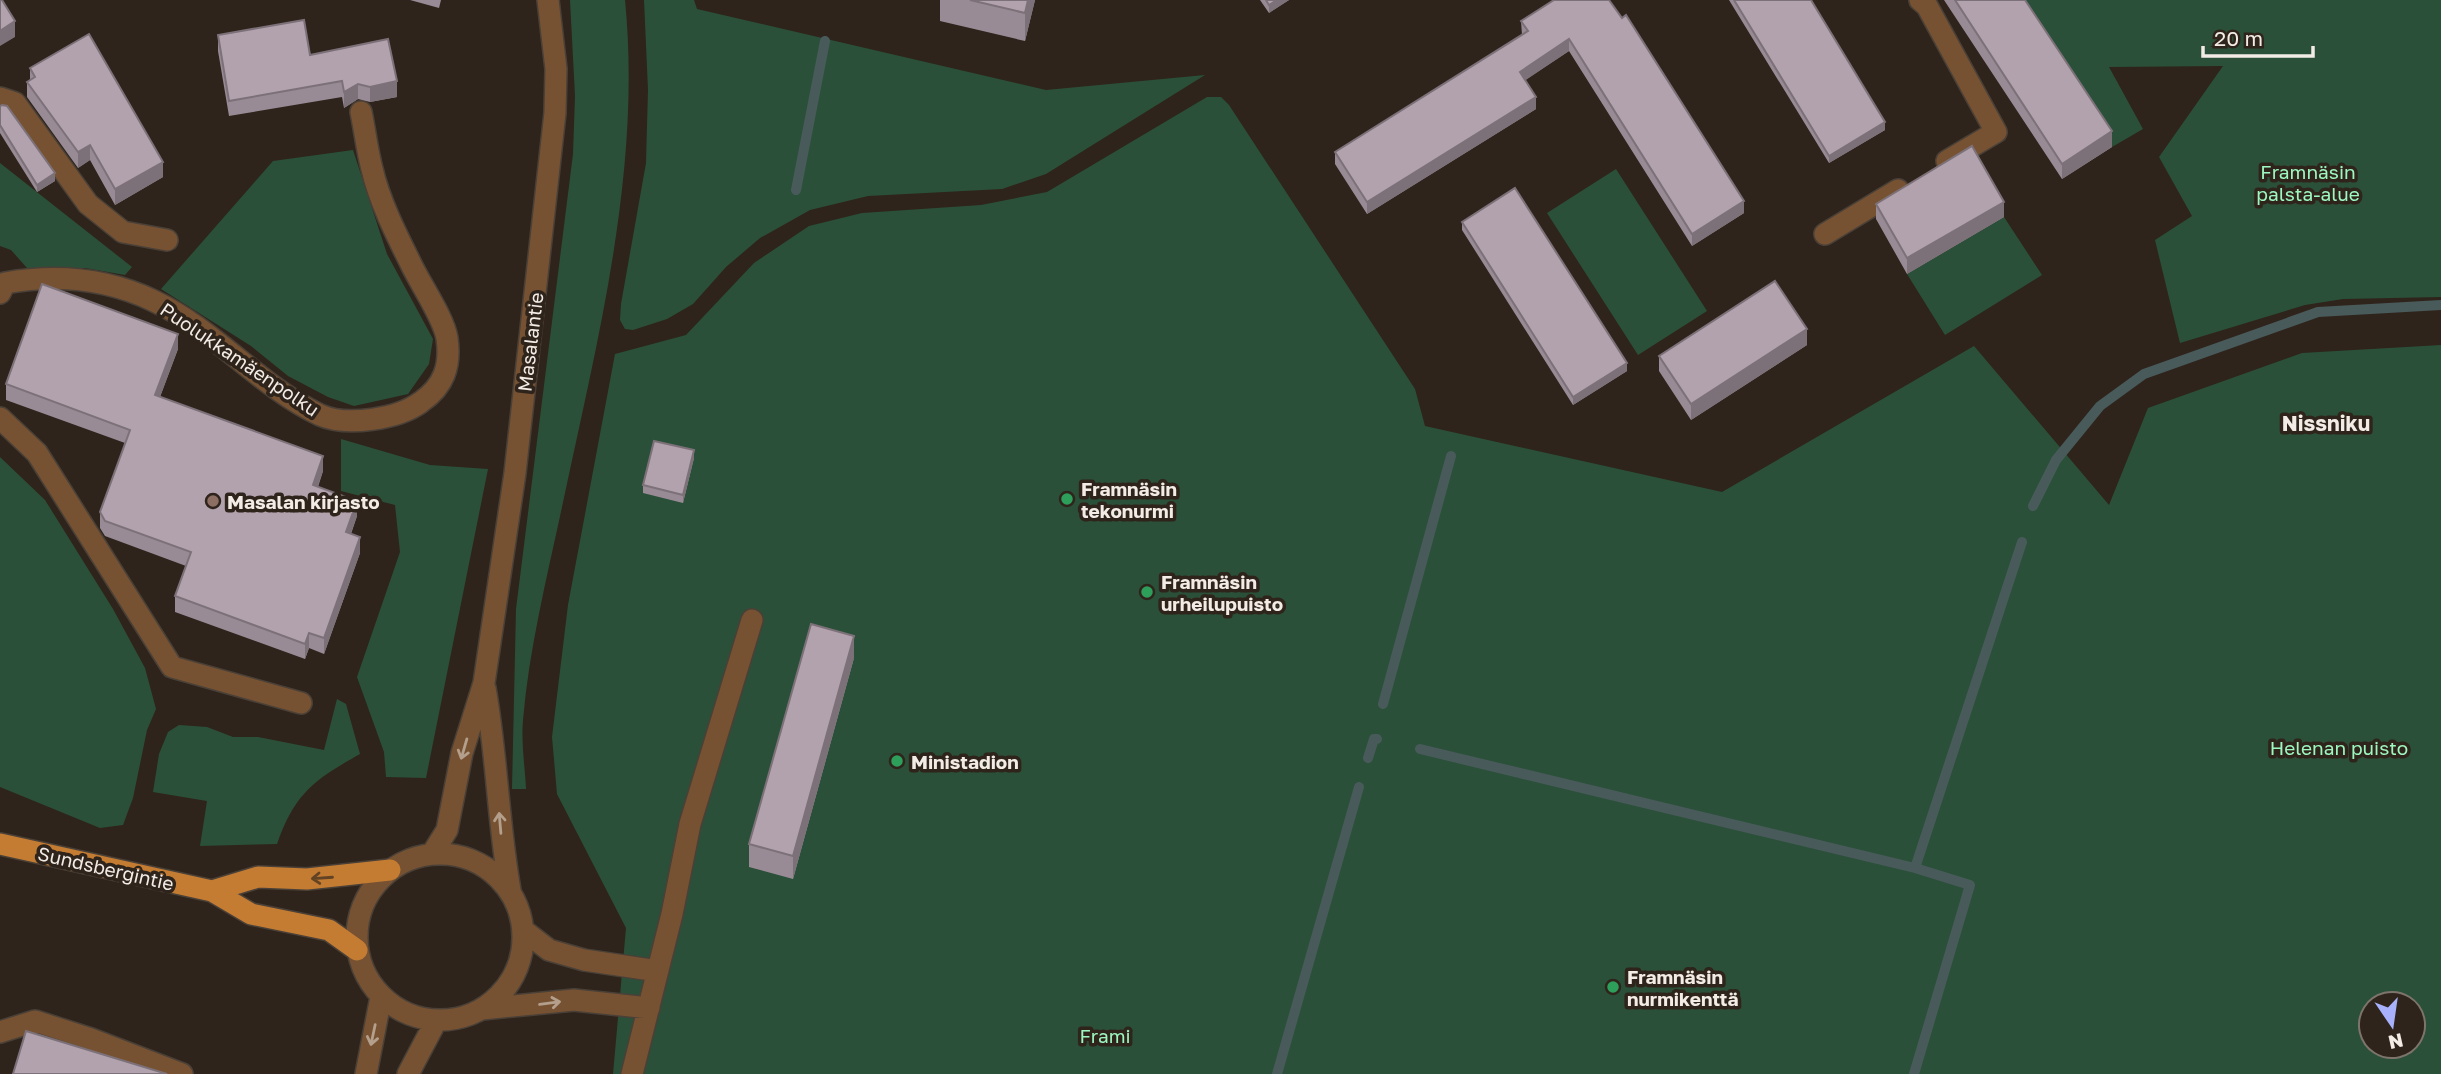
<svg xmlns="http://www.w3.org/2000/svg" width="2441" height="1074" font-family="'Golos Text',sans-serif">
	<rect width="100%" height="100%" fill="#2e241b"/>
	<path fill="#2b5039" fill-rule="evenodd" d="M 570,0 L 625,0 C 642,171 597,341 562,507 C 547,577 529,649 523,720 C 521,743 525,767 526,789 L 512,789 L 516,609 L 573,154 L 575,96 Z
		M 644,0 L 694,0 L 697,9 L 1046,90 L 1205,75 L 1046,174 L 1002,189 L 868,196 L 810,210 L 760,238 L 726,267 L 693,304 L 667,319 L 633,330 L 625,329 L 620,320 L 621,304 L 646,163 L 648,90 Z
		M 2015,0 L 2441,0 L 2441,297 L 2343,299 L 2305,305 L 2180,343 L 2155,240 L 2192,216 L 2159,157 L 2223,66 L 2109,67 L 2143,129 L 2112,147 Z
		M 1207,97 L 1221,97 L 1229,105 L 1415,389 L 1425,426 L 1722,492 L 1974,346 L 2109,505 L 2148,408 L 2302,353 L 2441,345 L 2441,1074 L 613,1074 L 626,928 L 557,794 L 552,737 L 568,605 L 615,354 L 686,335 L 754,263 L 809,226 L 862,213 L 981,205 L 1047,192 ZM 2371,1004 L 2413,1004 L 2413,1046 L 2371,1046 Z
		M 353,150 L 387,254 L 433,339 L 429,364 L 408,394 L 354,406 L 328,397 L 288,376 L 251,346 L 161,289 L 273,161 Z
		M 0,163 L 132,267 L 125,275 L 85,268 L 27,268 L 11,250 L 0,246 Z
		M 1616,169 L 1707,311 L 1638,355 L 1547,213 Z
		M 2004,217 L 2042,275 L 1945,335 L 1907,274 Z
		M 341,439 L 430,465 L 488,469 L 426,778 L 386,777 L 384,752 L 357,677 L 400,552 L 395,505 L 341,491 Z
		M 0,457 L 45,500 L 113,609 L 145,668 L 156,709 L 147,730 L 133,798 L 123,825 L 100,828 L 0,787 Z
		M 337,699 L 346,704 L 360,754 C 314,780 295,793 277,844 L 200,846 L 207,801 L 153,792 L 159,754 L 168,732 L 179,725 L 207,727 L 233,737 L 258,737 L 324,750 Z"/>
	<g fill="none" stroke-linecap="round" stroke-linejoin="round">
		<path stroke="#495a5b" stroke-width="10" d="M 796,190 L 825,41
			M 2033,506 L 2056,460 L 2100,406 L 2144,374 L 2318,312 L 2441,305
			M 1383,704 L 1451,456
			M 1420,749 L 1915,868
			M 1368,758 L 1374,739 L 1377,739
			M 1277,1074 L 1359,787
			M 1914,1074 L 1970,885 L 1915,868 L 2022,542"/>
		<g stroke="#4a4037" stroke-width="24">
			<path id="minor" d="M 1920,0 L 1927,6 L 1996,132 L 1947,161
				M 0,98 L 15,103 L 88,204 L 123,232 L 167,240
				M 1825,234 L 1898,190
				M 0,293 L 5,283 C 56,274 106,278 154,301 C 215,330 259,386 320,415 C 347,427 398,419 421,402 C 444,386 451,366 447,338 C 443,316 420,284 410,262 C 396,234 379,200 372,169 C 367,150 365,131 361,112
				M 0,418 L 37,453 L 172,667 L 301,703
				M 485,688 C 497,755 498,823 510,890
				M357 937a83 83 0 1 1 166 0a83 83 0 1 1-166 0Z
				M 432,854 L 447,830 L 462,753 L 484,683 L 515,473 L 555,113 L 556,69 L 548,0
				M 523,930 L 549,950 L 584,960 L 658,971
				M 482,1009 L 574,1000 L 649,1008
				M 0,1032 L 35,1021 L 91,1039 L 182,1074
				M 366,1074 L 381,997
				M 408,1074 L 436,1021
				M 632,1074 L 672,914 L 690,824 L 752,620"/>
		</g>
		<g stroke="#4a4037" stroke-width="24">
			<path id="major" d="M 0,844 L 212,891 L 251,914 L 329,930 L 357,950
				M 212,891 L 258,877 L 307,879 L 390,870"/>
		</g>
		<use href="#minor" stroke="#765232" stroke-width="21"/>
		<use href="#major" stroke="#c47c32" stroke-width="21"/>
	</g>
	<path fill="#998b95" d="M 410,0 L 441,0 L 439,8 Z
		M 940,0 L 1035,0 L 1025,41 L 940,21 Z
		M 1260,0 L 1289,0 L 1269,13 Z
		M 1554,0 L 1744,213 L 1692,246 L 1569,51 L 1525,80 L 1536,109 L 1367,214 L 1335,164 L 1335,152 L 1522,35 L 1521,21 Z
		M 1729,0 L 1811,0 L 1885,130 L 1829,163 Z
		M 1944,0 L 2025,0 L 2112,147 L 2062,179 Z
		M 218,35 L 310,55 L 397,97 L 370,102 L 358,99 L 344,108 L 342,97 L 229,116 L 218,51 Z
		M 30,68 L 163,177 L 115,205 L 90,160 L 78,168 L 27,97 L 27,82 L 30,80 Z
		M 0,106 L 55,181 L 37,192 L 0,133 Z
		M 1876,204 L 2004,217 L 1907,274 L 1876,219 Z
		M 1462,222 L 1627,371 L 1573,405 L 1462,230 Z
		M 1807,345 L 1691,420 L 1659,371 L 1659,356 Z
		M 178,349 L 160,397 L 323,471 L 318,487 L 357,516 L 351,534 L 360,553 L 324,654 L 309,648 L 305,659 L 175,612 L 175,596 L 186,566 L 105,536 L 100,528 L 100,512 L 125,443 L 6,400 L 6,384 Z
		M 694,458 L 683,503 L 643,493 L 643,485 Z
		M 854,658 L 793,879 L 749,867 L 749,844 Z"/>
	<path fill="#7d7179" d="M 1028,0 L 1035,0 L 1025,41 L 1025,13 Z
		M 1277,0 L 1289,0 L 1269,13 L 1269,5 Z
		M 15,21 L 15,37 L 0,46 L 0,31 Z
		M 1569,39 L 1569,51 L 1520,84 L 1520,72 Z
		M 397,81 L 397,97 L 370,102 L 370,87 Z
		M 358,84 L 358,99 L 344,108 L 344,92 Z
		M 1536,97 L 1536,109 L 1367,214 L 1367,202 Z
		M 1885,122 L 1885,130 L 1829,163 L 1829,156 Z
		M 2112,131 L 2112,147 L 2062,179 L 2062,164 Z
		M 90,145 L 90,160 L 78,168 L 78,152 Z
		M 163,162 L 163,177 L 115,205 L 115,189 Z
		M 55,173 L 55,181 L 37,192 L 37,185 Z
		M 1744,201 L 1744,213 L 1692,246 L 1692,234 Z
		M 2004,202 L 2004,217 L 1907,274 L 1907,258 Z
		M 1807,329 L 1807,345 L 1691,420 L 1691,404 Z
		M 178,334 L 178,349 L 155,410 L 155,395 Z
		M 1627,363 L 1627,371 L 1573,405 L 1573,397 Z
		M 694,450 L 694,458 L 683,503 L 683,495 Z
		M 323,456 L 323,471 L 313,500 L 313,485 Z
		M 357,501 L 357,516 L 346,547 L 346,532 Z
		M 360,537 L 360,553 L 324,654 L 324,638 Z
		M 309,633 L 309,648 L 305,659 L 305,644 Z
		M 854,636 L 854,658 L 793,879 L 793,856 Z"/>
	<path fill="#b2a2ad" stroke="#7d7179" stroke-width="2" d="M 0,0 L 2,0 L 15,21 L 0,31 Z
		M 970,0 L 1028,0 L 1025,13 Z
		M 1266,0 L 1277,0 L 1269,5 Z
		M 1554,0 L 1609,0 L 1622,18 L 1626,15 L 1744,201 L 1692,234 L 1569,39 L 1520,72 L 1536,97 L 1367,202 L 1335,152 L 1528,31 L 1521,21 Z
		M 1734,0 L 1811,0 L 1885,122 L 1829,156 Z
		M 1955,0 L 2025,0 L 2112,131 L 2062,164 Z
		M 304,20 L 310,55 L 388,39 L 397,81 L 370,87 L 358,84 L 344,92 L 342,81 L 229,101 L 218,35 Z
		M 89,34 L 163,162 L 115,189 L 90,145 L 78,152 L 27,82 L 35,77 L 30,68 Z
		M 2,105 L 7,106 L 55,173 L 37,185 L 0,125 L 0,106 Z
		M 1972,146 L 2004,202 L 1907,258 L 1876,204 Z
		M 1515,188 L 1627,363 L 1573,397 L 1462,222 Z
		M 1775,281 L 1807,329 L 1691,404 L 1659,356 Z
		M 42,284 L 178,334 L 155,395 L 323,456 L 313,485 L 357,501 L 346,532 L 360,537 L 324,638 L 309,633 L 305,644 L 175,596 L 191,552 L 105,521 L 100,512 L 130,430 L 6,384 Z
		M 654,441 L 694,450 L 683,495 L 643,485 Z
		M 811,624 L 854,636 L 793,856 L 749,844 Z
		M 26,1031 L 167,1074 L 13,1074 Z"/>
	<defs><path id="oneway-shaft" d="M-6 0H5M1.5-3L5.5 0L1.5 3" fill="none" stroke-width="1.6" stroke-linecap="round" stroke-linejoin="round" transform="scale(1.75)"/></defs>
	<g stroke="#b49f8c">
		<use href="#oneway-shaft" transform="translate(464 749) rotate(106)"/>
		<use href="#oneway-shaft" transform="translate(500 823) rotate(-95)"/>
		<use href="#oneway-shaft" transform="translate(550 1003) rotate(-8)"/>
		<use href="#oneway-shaft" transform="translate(373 1035) rotate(102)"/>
	</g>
	<use stroke="#624323" href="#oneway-shaft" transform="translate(322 878) rotate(176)"/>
	<g fill="#2e9e5b" stroke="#2e241b" stroke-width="2.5">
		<circle cx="1067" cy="499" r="7"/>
		<circle cx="1147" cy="592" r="7"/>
		<circle cx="897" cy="761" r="7"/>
		<circle cx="1613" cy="987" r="7"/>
	</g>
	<circle fill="#8d6e63" stroke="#2e241b" stroke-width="2.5" cx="213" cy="501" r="7"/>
	<g text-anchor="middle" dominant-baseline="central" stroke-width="7" stroke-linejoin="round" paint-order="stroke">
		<g font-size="19" fill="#9df8c0" stroke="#2e241b">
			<text x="2308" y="171">Framnäsin<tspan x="2308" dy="22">palsta-alue</tspan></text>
			<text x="2339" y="747">Helenan puisto</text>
			<text x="1105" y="1035">Frami</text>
		</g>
		<g font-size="19" fill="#f3ece6" stroke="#2e241b">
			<text transform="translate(530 342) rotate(-83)">Masalantie</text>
			<text transform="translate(240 359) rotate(34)">Puolukkamäenpolku</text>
			<text transform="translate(106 868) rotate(13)">Sundsbergintie</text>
		</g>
		<g font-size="19" font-weight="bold" fill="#f3ece6" stroke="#2e241b" text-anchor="start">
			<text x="1081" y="488">Framnäsin<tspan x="1081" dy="22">tekonurmi</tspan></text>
			<text x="227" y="501">Masalan kirjasto</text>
			<text x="1161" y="581">Framnäsin<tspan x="1161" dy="22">urheilupuisto</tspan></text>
			<text x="911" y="761">Ministadion</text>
			<text x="1627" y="976">Framnäsin<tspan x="1627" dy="22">nurmikenttä</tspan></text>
		</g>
		<g font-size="21" font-weight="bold" fill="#f3ece6" stroke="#2e241b">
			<text x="2326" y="423">Nissniku</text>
		</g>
	</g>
	<g transform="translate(2392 1025) rotate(167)"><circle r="33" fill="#2e241b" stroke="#7d746c" stroke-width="2"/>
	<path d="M0-5L12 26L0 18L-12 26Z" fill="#a7b1fc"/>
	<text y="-10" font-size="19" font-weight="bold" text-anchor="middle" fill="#f3ece6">N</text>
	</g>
	<path d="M2203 46v10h110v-10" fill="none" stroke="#f3ece6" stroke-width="3.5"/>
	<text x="2214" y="46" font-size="21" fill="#f3ece6" stroke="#2e241b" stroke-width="5" paint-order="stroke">20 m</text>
</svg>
